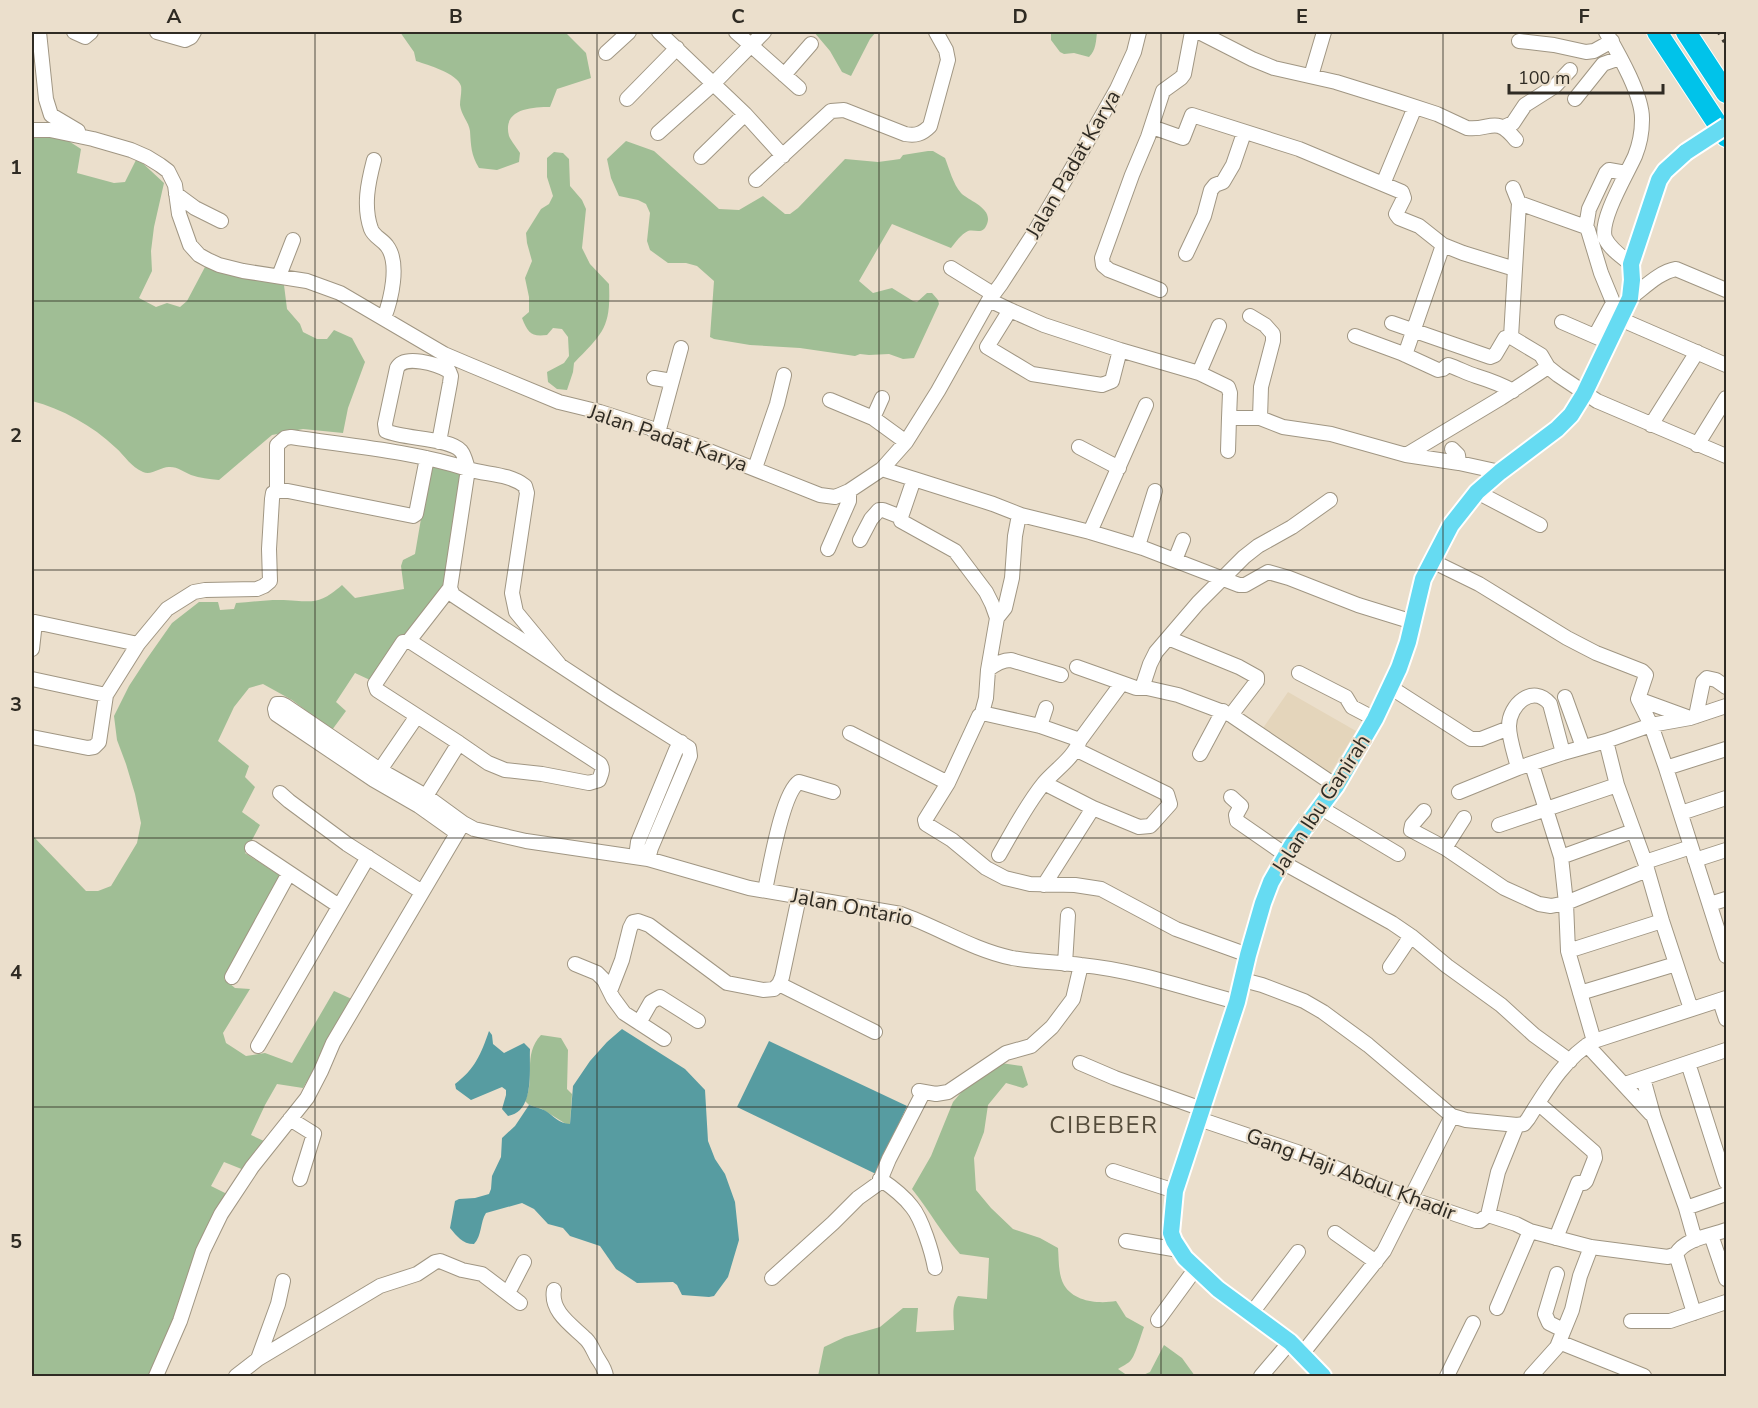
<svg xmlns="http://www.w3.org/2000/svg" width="1758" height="1408" font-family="'Nunito Sans',sans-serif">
	<rect width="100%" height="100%" fill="#ebdfcc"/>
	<path fill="#e4d5bb" d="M 1288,692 L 1356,731 L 1329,776 L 1261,731 Z"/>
	<path fill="#a0be95" d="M 400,32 L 565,32 L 586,53 L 591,78 L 557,89 L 550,107 C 531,107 502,109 509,136 C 511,141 517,148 520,153 L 519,162 L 497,170 L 479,168 C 471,155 471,146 470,131 C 469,122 461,115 460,105 C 460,99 462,92 461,86 C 457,73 428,65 416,61 L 414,52 Z
		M 814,32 L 876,32 L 870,39 L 851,76 L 842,72 L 830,51 Z
		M 1051,32 L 1097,32 C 1096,41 1096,50 1089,57 L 1074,53 L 1064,54 L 1060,52 L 1051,40 Z
		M 32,137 L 64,138 L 81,149 L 77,173 L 114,183 L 125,182 L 137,158 L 164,183 L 154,227 L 151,251 L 152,271 L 139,298 L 156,307 L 167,303 L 180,307 L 187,301 L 205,267 L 235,275 L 284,285 L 287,309 L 300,324 L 303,332 L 317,339 L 327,339 L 334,330 L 352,338 L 365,362 L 348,408 L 343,433 L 303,429 L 272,435 L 219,480 C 209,479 200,478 191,475 C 184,472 178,467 170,467 C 161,466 152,476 143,472 C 131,467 125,456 116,448 C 92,425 62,409 32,401 Z
		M 626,141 L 654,151 L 719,209 L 739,210 L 763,196 L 785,214 L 790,214 L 798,208 L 845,159 L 878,162 L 893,160 L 900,159 L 903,155 L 928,151 L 933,151 L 945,158 C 949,168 953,184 961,193 C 970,202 997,209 985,228 C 980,234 974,229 968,231 C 961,234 955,243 951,248 L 892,224 L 859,281 L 873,293 L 892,288 L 913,301 L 917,302 L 927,293 L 932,293 L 938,300 L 939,304 L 914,358 L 903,359 L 889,354 L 869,355 L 860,354 L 855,356 L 800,348 L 750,345 L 714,339 L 710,337 L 714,281 L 697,266 L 686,263 L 668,263 L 650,250 L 647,241 L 650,213 L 646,204 L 638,200 L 619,196 L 611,178 L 607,159 Z
		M 554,152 L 563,153 L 569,159 L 570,186 L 582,200 L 586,209 L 582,248 L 590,264 L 609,284 C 611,328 603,333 574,363 L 573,372 L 567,390 L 557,389 L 548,382 L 547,372 L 564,363 L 569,356 L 568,337 L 562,329 L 553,328 L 547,335 C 531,337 528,333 522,318 L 529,312 L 529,297 L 525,278 L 532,261 L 527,243 L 526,233 L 541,209 L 549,204 L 553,196 L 547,177 L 547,158 Z
		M 430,466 L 461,473 L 442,592 L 395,645 L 370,680 L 355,673 L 336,702 L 346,711 L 332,730 L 292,700 L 263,684 L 249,688 L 234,707 L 218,741 L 249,766 L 245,777 L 255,787 L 242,812 L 260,825 L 245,853 L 282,877 L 224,979 L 235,988 L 250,989 L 223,1033 L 226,1043 L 246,1056 L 265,1053 L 292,1063 L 334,991 L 354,1000 L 303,1088 L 277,1084 L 265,1105 L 251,1135 L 264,1141 L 244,1170 L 224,1162 L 211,1186 L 231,1196 L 152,1376 L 32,1376 L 32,835 L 86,891 L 98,891 L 111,886 L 137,843 L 141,823 L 135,794 L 126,764 L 117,740 L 114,716 L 129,686 L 146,660 L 172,623 L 199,602 L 218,602 L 220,610 L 234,609 L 236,603 C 250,602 265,600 279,600 C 310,600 316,608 342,585 L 355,598 L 404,589 L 401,566 L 403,560 L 415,554 Z
		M 541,1035 L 561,1038 L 568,1050 L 567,1089 L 572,1094 L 570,1124 L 566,1124 L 542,1109 L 529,1105 L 525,1101 C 536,1079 522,1055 541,1035 Z
		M 1001,1063 L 1022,1066 L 1028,1085 L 1023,1088 L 1006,1083 L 988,1105 L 984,1132 L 974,1158 L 976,1190 L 991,1208 L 1013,1229 L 1040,1238 L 1058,1248 C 1059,1260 1058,1274 1064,1285 C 1074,1302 1099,1304 1116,1301 L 1126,1317 L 1144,1327 C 1141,1335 1135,1356 1131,1360 C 1128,1364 1122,1366 1118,1369 L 1128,1376 L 818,1376 L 824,1347 L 845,1337 L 880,1327 L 903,1308 L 918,1308 L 916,1332 L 954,1330 C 954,1319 951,1306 958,1296 L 987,1299 L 989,1258 L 960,1254 C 942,1234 929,1210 912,1189 L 931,1156 L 953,1102 L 964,1089 Z
		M 1164,1345 L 1182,1358 L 1195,1376 L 1141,1376 L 1150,1372 Z"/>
	<path fill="#579ca1" d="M 622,1029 L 685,1069 L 705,1090 L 708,1141 L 715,1159 L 725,1174 L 735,1202 L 739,1240 L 728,1277 L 714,1296 L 709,1297 L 682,1295 L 677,1285 L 673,1282 L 637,1283 L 616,1269 L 600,1246 L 570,1236 L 563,1228 L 548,1224 L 534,1209 L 522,1203 L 486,1213 C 480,1222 482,1236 474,1244 C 462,1244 457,1236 450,1228 L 455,1201 L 459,1199 L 475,1198 L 489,1194 L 491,1189 L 492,1176 L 501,1157 L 502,1138 L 515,1126 L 529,1105 C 534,1107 540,1108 544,1110 C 553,1115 559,1124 570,1124 L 573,1086 L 590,1061 L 607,1042 Z
		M 489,1031 L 492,1035 L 493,1044 L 504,1053 L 524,1043 L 530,1049 C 529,1069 535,1112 508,1116 L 502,1109 L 506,1095 L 506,1090 L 502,1087 L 471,1100 L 456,1089 L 455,1084 C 475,1069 481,1054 489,1031 Z
		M 769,1041 L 907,1106 L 876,1174 L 737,1107 Z"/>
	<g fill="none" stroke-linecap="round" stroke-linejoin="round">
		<g stroke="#a09683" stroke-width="16">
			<path id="minor" d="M 39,32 L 46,99 L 51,115 L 78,131
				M 74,32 L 85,37 L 91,32
				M 157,32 L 185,40 L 191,37 L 194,32
				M 659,32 L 745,114 L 783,156
				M 736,32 L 799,88
				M 1199,32 L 1252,59 L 1274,68 L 1336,82 L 1397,101 L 1437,114 L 1467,128 C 1491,131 1495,114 1516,140
				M 1606,32 C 1618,53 1643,96 1642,120 C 1642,132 1639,146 1635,156 C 1627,174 1599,220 1605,238 C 1610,249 1622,257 1631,264
				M 1519,41 L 1554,45 L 1586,52 L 1594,51 L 1612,41
				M 606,53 L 629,32
				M 784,75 L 811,44
				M 1311,76 L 1324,32
				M 627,99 L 677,48
				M 1575,99 L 1603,64 L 1620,58
				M 1152,127 L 1183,138 L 1192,115 L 1299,149 L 1402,192 L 1404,198 L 1396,214 L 1399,218 L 1419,226 L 1443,245 L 1463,253 L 1515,269 L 1511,337 L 1541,355 L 1548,367 L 1558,375 L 1597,401 L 1726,456
				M 1504,127 L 1513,123 L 1525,105 L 1555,86 L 1570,70
				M 32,130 L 50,130 L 93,139 L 131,150 L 147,157 L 160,165 L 168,171 L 175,185 L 179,214 L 190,245 L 199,255 L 208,260 L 219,265 L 243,271 L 307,281 L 340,293 L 444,354 L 470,365 L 559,402 L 600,412 L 650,428 L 658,433 L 694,445 L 820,495 L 835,497 L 849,491 L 882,469 L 906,442 L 938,391 L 989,300 L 1001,284 L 1034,233 L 1082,151 L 1117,89 L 1134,52 L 1139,32
				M 658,133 L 713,84 L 764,32
				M 701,157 L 745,114
				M 374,160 C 368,183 363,206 371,229 C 374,237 382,239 387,246 C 400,263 391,300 384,318
				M 756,180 L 831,111 L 844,110 L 905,134 C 916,136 922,134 930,126 L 948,60 L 946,50 L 936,32
				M 1383,184 L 1415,107
				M 1513,188 L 1519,203 L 1515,269
				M 176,194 L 195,208 L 221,221
				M 1519,203 L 1586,227 L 1588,230 L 1601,273 L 1620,319 L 1726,365
				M 1586,227 L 1589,209 L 1606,173 L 1609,170 L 1626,173
				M 1186,254 L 1204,216 L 1211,190 L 1215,185 L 1223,182 L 1233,165 L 1244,133
				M 951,268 L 993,294
				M 279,276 L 293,240
				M 1160,290 L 1109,270 L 1103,265 L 1102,258 L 1132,175 L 1148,137 L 1163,91 L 1181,78 L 1184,74 L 1192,32
				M 1630,298 C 1644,288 1659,272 1676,269 L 1726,290
				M 989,300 L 1010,310 L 987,347 L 1032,374 L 1102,385 L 1112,381 L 1120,350 L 1199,373 L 1228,387 L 1230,393 L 1229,418 L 1260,418 L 1283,427 L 1331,434 L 1406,455 L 1459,463 L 1500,472
				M 1010,310 L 1044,325 L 1120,350
				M 1250,316 L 1265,325 L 1273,334 L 1273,341 L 1261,387 L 1260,418
				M 1562,322 L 1608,342
				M 1392,323 L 1490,357 L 1495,355 L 1505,338 L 1511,337
				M 1355,336 L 1401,353 L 1438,370 L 1443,369 L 1448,365 C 1458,368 1466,373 1476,376 C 1489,380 1500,384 1513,391
				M 1595,336 L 1613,303
				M 1405,355 L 1443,245
				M 1199,373 L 1219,326
				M 654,378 L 672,381
				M 830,400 L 873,418 L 906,442
				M 873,418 L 882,398
				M 1651,425 L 1697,352
				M 658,433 L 681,348
				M 1697,445 L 1726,398
				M 1079,447 L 1119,468
				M 1452,449 L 1458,455 L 1459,463
				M 1228,451 L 1229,418
				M 1406,455 L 1501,398 L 1548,367
				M 755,468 L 777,404 L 784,375
				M 882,469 L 914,479 L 901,517 L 901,521 L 955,551 L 986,592 L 992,604 L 997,618 L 988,670 L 986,698 L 982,713 L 979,716 L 948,783 L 925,820 L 926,824 L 952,840 L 986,868 L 1005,878 L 1030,884 L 1075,885 L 1101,889 L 1176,929 L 1248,955
				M 914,479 L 993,504 L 1021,515 L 1090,532 L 1143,548 L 1239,585 L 1245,585 L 1268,572 L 1289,578 L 1358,605 L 1413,622
				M 277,491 L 288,491 L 413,516 L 416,514 L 427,458
				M 1477,492 L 1540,525
				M 1090,532 L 1146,405
				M 860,540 L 871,519 L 879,510 L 883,510 L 901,517
				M 1138,546 L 1155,491
				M 828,549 L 849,501 L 849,491
				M 1175,560 L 1183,540
				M 1432,561 L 1479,584 L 1567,638 L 1596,653 L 1642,671 L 1646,675 L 1638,699 L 1651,725 L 1666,768 L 1726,956
				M 450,588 L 453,595 L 459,599 L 611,699 L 689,748 L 690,756 L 651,848 L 648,859
				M 997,618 L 1005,608 L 1012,578 L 1015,536 L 1019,515
				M 1168,638 L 1239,667 L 1257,677 L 1257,681 L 1231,715
				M 408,642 L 411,642 L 600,764 C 604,770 601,774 599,780 L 589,783 L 542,774 L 505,770 L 488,763 L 459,743
				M 32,649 L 35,622 L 138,644
				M 1077,667 L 1122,683
				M 988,670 C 995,664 1002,660 1011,660 L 1061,675
				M 1299,673 L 1346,697 L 1352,707 L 1375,719
				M 32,679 L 106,695
				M 1390,687 L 1471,739 L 1481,739 L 1509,728
				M 1142,688 L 1150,664 L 1156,652 L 1198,603 L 1244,557 L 1258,546 L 1292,527 L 1330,500
				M 1565,697 L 1583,747
				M 1638,699 L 1690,718
				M 982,713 L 1040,726 L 1080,740
				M 1696,716 L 1703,682 L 1707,678 L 1716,680 L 1726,687
				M 1040,726 L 1046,708
				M 850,733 L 948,783
				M 32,737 L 88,748 L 94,747 L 99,742 L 106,695 L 138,644 L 167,609 L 194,592 L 205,590 L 257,589 L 264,586 L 270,581 L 269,549 L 272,499 L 273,493 L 277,491 L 277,445 L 285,438 L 291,437 C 350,446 411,451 468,469 C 487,475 508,473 525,486 L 527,493 L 512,593 L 516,612 L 559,664
				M 1606,741 L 1617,785 L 1645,862 L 1662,921 L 1691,1009
				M 1200,754 L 1223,711
				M 1532,765 L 1561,857 L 1566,903 L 1568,951 L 1594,1041
				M 1518,768 C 1515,755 1509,739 1509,726 C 1509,705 1533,683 1550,704 L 1563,753
				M 1666,768 L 1726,749
				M 380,770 L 417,716
				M 1044,783 L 1093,808 L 1139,827 L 1150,826 L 1153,823 L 1170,804 L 1167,794 L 1077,750
				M 1459,792 L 1518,768 L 1563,753 L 1606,741 L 1651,725 L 1690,718 L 1726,706
				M 280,793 L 289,801 L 347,844 L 422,892
				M 426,796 L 459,743 L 377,690 L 375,684 L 403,642 L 408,642 L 450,588 L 468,469 C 466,463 465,456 461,451 C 450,438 403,439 386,431 L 385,424 L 397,368 C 404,354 437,364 449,371 L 451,376 L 450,383 L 439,442
				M 1231,797 L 1241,806 L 1236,815 L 1237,821 L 1286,855
				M 1321,808 L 1398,854
				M 1424,811 L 1412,825 L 1411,830 L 1445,848 L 1504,888 L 1539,904 L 1551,906 L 1566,903 L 1647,870
				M 1681,813 L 1726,798
				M 1499,825 L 1617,785
				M 457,833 L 419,806 L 374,780 L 276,714 L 275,709 L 277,704 L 282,704 L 286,706 L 380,770 L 426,796 L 463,823 L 474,829 L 526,841 L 648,859 L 749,888 L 901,914 C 938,927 973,950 1012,958 C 1034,962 1058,962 1081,965 C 1134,970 1185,988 1237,1002
				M 252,848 L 339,906
				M 1445,848 L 1464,818
				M 999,855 C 1013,831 1026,805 1044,783 C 1056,769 1074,758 1080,740 L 1122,683 L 1136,688 L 1147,688 L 1178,695 L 1231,715 L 1336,786
				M 636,857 L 638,842 L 676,750 L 681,742
				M 1561,857 L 1633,831
				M 1695,860 L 1726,850
				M 1282,862 L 1392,923 L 1411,936 L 1447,966 L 1501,1005 L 1534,1035 L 1570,1061
				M 1645,862 L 1691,847
				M 1044,885 L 1093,808
				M 765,890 C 770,868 782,793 799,782 L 833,792
				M 1710,904 L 1726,899
				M 1568,951 L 1662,921
				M 575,964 L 597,973 L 604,980 L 613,998 L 624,1013 L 664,1039
				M 1065,964 L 1068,915
				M 1390,967 L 1411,936
				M 232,977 L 289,873
				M 1243,980 L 1262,985 L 1304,1001 L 1323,1012 L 1368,1045 L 1452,1116 L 1466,1120 L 1517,1125 L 1524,1124 L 1528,1119 C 1545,1092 1565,1057 1594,1041 L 1726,998
				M 779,984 L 875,1032
				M 610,991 L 622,960 L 630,928 L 633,922 L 638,921 L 649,925 L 727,983 L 763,990 L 774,989 L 779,984 L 782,977 L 799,897
				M 1580,993 L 1676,964
				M 1720,1001 L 1726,1019
				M 639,1023 L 651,1002 L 660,997 L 698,1021
				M 1587,1045 L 1651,1114
				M 258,1046 L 368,857
				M 1080,1063 L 1115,1078 L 1202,1109
				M 1688,1063 L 1726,1182
				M 1643,1078 L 1654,1118 L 1686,1208 L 1695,1240
				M 1625,1084 L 1726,1050
				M 919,1091 L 936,1094 L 948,1092 L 1006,1053 L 1031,1046 L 1052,1027 L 1073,999 L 1081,965
				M 1538,1103 L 1594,1152 L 1595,1158 L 1586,1181 L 1584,1183 L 1578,1183 L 1556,1238
				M 290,1119 L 314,1134 L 300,1179
				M 1199,1119 L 1297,1152 L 1411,1199 L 1476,1221 L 1480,1221 L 1488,1215 L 1516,1224 L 1530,1231 L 1591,1247 L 1668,1257 L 1676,1254
				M 1113,1171 L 1175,1191
				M 880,1179 C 892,1187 903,1195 912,1207 C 922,1219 932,1252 935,1268
				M 1686,1208 L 1726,1194
				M 1488,1215 L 1498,1172 L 1517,1125
				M 1335,1233 L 1376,1262
				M 1711,1235 L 1726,1279
				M 1126,1241 L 1179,1250
				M 1676,1254 L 1694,1313
				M 1676,1254 C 1686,1238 1710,1236 1726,1230
				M 1557,1274 L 1545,1314 L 1549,1323 L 1563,1330
				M 772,1278 L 833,1223 L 858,1198 L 879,1183 L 889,1159 L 923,1093
				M 554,1290 C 550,1312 573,1326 586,1339 C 592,1345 594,1353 598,1359 C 602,1365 605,1369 606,1376
				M 508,1293 L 524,1262
				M 1497,1308 L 1530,1231
				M 1251,1314 L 1298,1252
				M 1158,1320 L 1196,1268
				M 1631,1321 L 1670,1321 L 1726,1302
				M 1559,1342 L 1644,1376
				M 1302,1354 L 1384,1251 L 1452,1116
				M 258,1359 L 278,1304 L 283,1281
				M 156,1376 L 180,1321 L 203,1251 L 221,1214 L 252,1167 L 307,1098 L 321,1071 L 333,1043 L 462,825
				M 236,1376 L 258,1359 L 380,1286 L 417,1274 L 435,1262 L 440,1261 L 462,1270 L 482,1274 L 520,1303
				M 1261,1376 L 1290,1342
				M 1447,1376 L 1473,1323
				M 1531,1376 L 1557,1347 L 1559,1342 L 1572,1310 L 1580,1276 L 1591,1247"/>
		</g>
		<g stroke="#fff" stroke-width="20">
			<path id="major" d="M 1323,1376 L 1290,1342 L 1218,1289 L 1185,1258 L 1174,1241 L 1171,1233 L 1175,1191 L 1237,1002 L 1248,955 L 1263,903 L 1271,882 L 1292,845 L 1336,786 L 1375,719 L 1399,668 L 1408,642 L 1423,579 L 1451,525 L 1477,492 L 1500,472 L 1557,429 L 1571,415 L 1584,394 L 1630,298 L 1632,280 L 1631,264 L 1659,180 L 1665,171 L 1686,152"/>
		</g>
		<g stroke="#fff" stroke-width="22">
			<path id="highway" d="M 1657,32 L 1726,137
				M 1686,32 L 1726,93"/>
		</g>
		<use href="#minor" stroke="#fff" stroke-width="14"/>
		<use href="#major" stroke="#66dbf2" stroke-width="16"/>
		<use href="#highway" stroke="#00c3ea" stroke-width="20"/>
		<path stroke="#433e35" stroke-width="3" stroke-dasharray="3 6" stroke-linecap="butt" d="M 1718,32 L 1726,45"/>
		<g stroke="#fff" stroke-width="20" stroke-linecap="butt">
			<path id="major-bridge" d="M 1686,152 L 1726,126"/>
		</g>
		<use href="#major-bridge" stroke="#66dbf2" stroke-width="16"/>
	</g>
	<path fill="none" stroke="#2f2b23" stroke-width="1.5" stroke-opacity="0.55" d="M 315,32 L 315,1376M 597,32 L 597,1376M 879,32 L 879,1376M 1161,32 L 1161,1376M 1443,32 L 1443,1376M 32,301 L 1726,301M 32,570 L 1726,570M 32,838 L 1726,838M 32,1107 L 1726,1107"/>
	<g text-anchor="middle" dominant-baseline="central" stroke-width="4.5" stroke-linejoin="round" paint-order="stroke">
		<g font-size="21" fill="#2f2b23" stroke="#ebdfcc">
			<text transform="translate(1073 164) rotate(-60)">Jalan Padat Karya</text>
			<text transform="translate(668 438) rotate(19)">Jalan Padat Karya</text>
			<text transform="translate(1321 804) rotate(-57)">Jalan Ibu Ganirah</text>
			<text transform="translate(852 907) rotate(11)">Jalan Ontario</text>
			<text transform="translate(1351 1174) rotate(21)">Gang Haji Abdul Khadir</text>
		</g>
		<g font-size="24" letter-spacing="1.5" fill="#554c3b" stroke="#ebdfcc">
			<text x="1104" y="1125">CIBEBER</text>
		</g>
	</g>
	<rect width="1758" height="1408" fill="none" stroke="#ebdfcc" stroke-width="66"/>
	<path d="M1509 84v9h154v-9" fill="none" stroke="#2f2b23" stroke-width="3"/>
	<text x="1518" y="84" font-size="18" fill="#2f2b23" stroke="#ebdfcc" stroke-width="4.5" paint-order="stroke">100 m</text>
	<rect x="33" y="33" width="1692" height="1342" fill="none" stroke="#2f2b23" stroke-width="2"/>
	<g font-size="20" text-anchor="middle" font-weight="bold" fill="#2f2b23">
		<text x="174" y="23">A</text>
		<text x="456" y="23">B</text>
		<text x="738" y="23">C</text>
		<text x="1020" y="23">D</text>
		<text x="1302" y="23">E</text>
		<text x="1584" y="23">F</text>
		<text x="16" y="174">1</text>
		<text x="16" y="442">2</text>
		<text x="16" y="711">3</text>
		<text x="16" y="979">4</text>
		<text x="16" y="1248">5</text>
	</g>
</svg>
